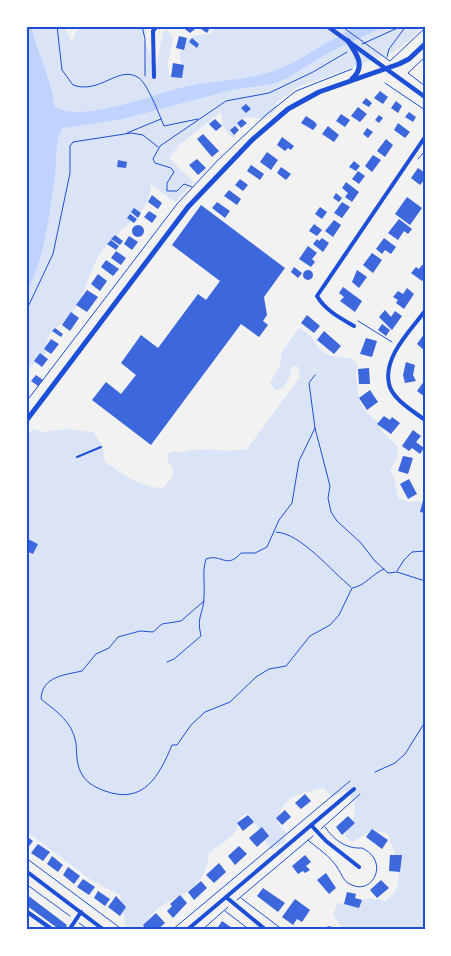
<svg xmlns="http://www.w3.org/2000/svg" width="451" height="956" font-family="Cabin,sans-serif">
	<rect width="100%" height="100%" fill="#f2f2f2"/>
	<path fill="#dbe4f7" d="M 26,26 L 64,26 L 72,42 L 76,31 L 83,26 L 144,26 L 147,35 L 143,38 L 156,67 L 163,32 L 167,30 L 173,38 L 168,62 L 169,74 L 174,78 L 181,74 C 183,67 180,61 180,54 C 183,38 196,33 210,35 L 216,26 L 423,26 L 410,40 L 392,53 L 296,88 L 276,103 L 277,109 L 265,119 L 245,117 L 240,120 L 235,137 L 231,137 L 222,125 L 221,112 L 179,145 L 169,158 L 194,182 L 175,202 L 151,185 C 152,215 111,233 98,257 C 88,275 84,296 72,313 C 60,331 45,325 47,352 L 26,371 Z
		M 299,328 C 326,343 308,357 352,358 L 358,365 L 356,376 L 359,401 L 367,413 L 379,423 L 382,431 L 397,446 L 398,456 L 390,470 L 394,478 L 398,498 L 410,502 L 419,501 L 424,506 L 425,930 L 343,930 L 333,915 L 337,904 L 371,898 L 385,901 C 410,885 395,858 388,834 L 373,830 L 352,842 L 345,836 C 353,816 363,808 345,791 L 333,797 L 323,788 C 300,794 279,796 278,824 L 286,833 L 285,842 L 272,850 L 263,838 L 249,813 L 239,818 C 239,837 222,842 209,853 C 205,902 159,893 147,923 L 151,930 L 126,930 L 120,895 L 91,880 L 26,831 L 26,434 L 34,429 L 42,432 L 67,429 L 93,432 L 102,445 L 105,462 C 123,474 141,488 163,488 L 172,477 L 173,469 L 168,462 L 167,454 L 173,451 C 181,454 184,451 192,450 C 210,448 229,452 247,449 L 300,377 L 298,367 L 295,365 L 290,369 L 291,375 L 283,388 L 275,390 L 270,383 L 280,365 L 282,352 Z"/>
	<path fill="#bfd3fe" d="M 26,26 L 31,26 C 38,54 51,79 55,107 C 84,124 157,92 189,86 C 216,80 244,81 271,72 C 295,64 318,47 341,35 C 347,32 353,27 358,26 C 367,25 377,26 385,26 L 330,52 L 287,78 L 273,84 L 231,90 L 123,119 L 63,128 C 54,140 57,162 55,177 C 49,214 45,259 26,293 Z"/>
	<path fill="#3d67dc" d="M 181,26 L 199,26 L 190,33 Z
		M 204,26 L 209,30 L 207,33 L 201,29 Z
		M 179,36 L 187,38 L 184,50 L 176,48 Z
		M 192,38 L 199,44 L 197,48 L 189,42 Z
		M 173,63 L 184,65 L 182,78 L 171,77 Z
		M 380,91 L 388,97 L 383,104 L 374,98 Z
		M 366,98 L 372,103 L 369,107 L 362,103 Z
		M 396,101 L 402,106 L 398,113 L 391,108 Z
		M 246,104 L 251,109 L 246,113 L 241,108 Z
		M 358,107 L 367,114 L 360,122 L 351,116 Z
		M 409,112 L 416,117 L 413,122 L 405,117 Z
		M 341,114 L 350,120 L 345,127 L 336,121 Z
		M 379,115 L 383,118 L 379,123 L 375,120 Z
		M 306,116 L 315,122 L 317,125 L 313,130 L 301,123 Z
		M 215,119 L 222,126 L 216,131 L 209,124 Z
		M 242,119 L 247,123 L 241,128 L 237,123 Z
		M 398,123 L 410,132 L 405,138 L 394,130 Z
		M 235,126 L 239,130 L 234,135 L 230,130 Z
		M 328,126 L 339,135 L 334,142 L 322,134 Z
		M 367,128 L 373,132 L 368,138 L 363,134 Z
		M 203,134 L 219,151 L 212,157 L 197,139 Z
		M 282,137 L 294,146 L 291,150 L 288,148 L 285,151 L 277,145 Z
		M 386,139 L 393,145 L 385,157 L 377,151 Z
		M 267,152 L 278,160 L 271,170 L 260,162 Z
		M 373,155 L 381,160 L 372,172 L 365,166 Z
		M 197,159 L 206,168 L 198,175 L 189,165 Z
		M 118,160 L 127,162 L 126,168 L 117,167 Z
		M 354,161 L 360,166 L 356,171 L 349,167 Z
		M 251,165 L 264,174 L 260,180 L 247,171 Z
		M 281,167 L 291,174 L 286,180 L 277,173 Z
		M 418,168 L 425,173 L 425,179 L 420,185 L 411,178 Z
		M 358,171 L 365,176 L 359,184 L 352,179 Z
		M 240,179 L 248,185 L 243,191 L 235,185 Z
		M 346,182 L 359,192 L 352,202 L 345,197 L 348,193 L 342,188 Z
		M 229,190 L 241,199 L 237,205 L 224,196 Z
		M 336,193 L 342,198 L 339,202 L 333,198 Z
		M 152,195 L 162,203 L 158,209 L 148,202 Z
		M 407,197 L 422,208 L 410,225 L 395,214 Z
		M 217,202 L 230,211 L 225,218 L 212,208 Z
		M 342,202 L 350,207 L 342,218 L 334,213 Z
		M 201,205 L 285,268 L 264,297 L 267,315 L 263,321 L 268,325 L 259,337 L 241,324 L 151,445 L 92,400 L 106,382 L 121,394 L 136,375 L 121,363 L 141,335 L 158,348 L 198,294 L 206,300 L 220,281 L 172,245 Z
		M 320,207 L 327,212 L 322,219 L 315,214 Z
		M 134,208 L 141,213 L 138,218 L 131,212 Z
		M 149,211 L 157,216 L 152,223 L 144,217 Z
		M 130,214 L 137,219 L 134,223 L 127,218 Z
		M 399,219 L 412,229 L 408,234 L 404,231 L 398,240 L 388,233 Z
		M 334,220 L 341,225 L 333,237 L 325,231 Z
		M 314,224 L 322,230 L 317,236 L 309,231 Z
		M132 231a6 6 0 1 1 12 0a6 6 0 1 1-12 0Z
		M 115,235 L 123,241 L 120,245 L 111,239 Z
		M 129,236 L 138,242 L 132,250 L 124,244 Z
		M 322,238 L 329,243 L 323,252 L 313,244 L 317,239 L 319,241 Z
		M 384,238 L 396,247 L 391,254 L 385,250 L 382,254 L 376,249 Z
		M 111,240 L 119,246 L 116,250 L 107,244 Z
		M 308,246 L 317,253 L 312,259 L 315,262 L 311,267 L 299,259 Z
		M 116,251 L 126,258 L 121,265 L 111,258 Z
		M 372,253 L 382,260 L 373,273 L 363,265 Z
		M 106,260 L 119,269 L 113,276 L 101,267 Z
		M 422,265 L 425,266 L 425,278 L 422,281 L 411,273 L 416,267 L 419,269 Z
		M 294,267 L 302,273 L 298,278 L 291,272 Z
		M 357,270 L 367,277 L 359,288 L 352,282 Z
		M303 275a5 5 0 1 1 10 0a5 5 0 1 1-10 0Z
		M 98,274 L 107,281 L 100,291 L 91,284 Z
		M 343,287 L 362,301 L 355,312 L 340,301 L 344,297 L 339,293 Z
		M 407,288 L 414,294 L 404,309 L 396,303 L 398,300 L 393,297 L 398,291 L 403,294 Z
		M 87,290 L 98,297 L 87,312 L 76,305 Z
		M 385,310 L 391,317 L 395,311 L 402,316 L 392,330 L 379,317 Z
		M 71,312 L 79,318 L 70,331 L 62,325 Z
		M 307,315 L 320,326 L 314,333 L 301,323 Z
		M 382,324 L 390,330 L 386,336 L 378,330 Z
		M 55,328 L 63,334 L 61,337 L 52,331 Z
		M 324,331 L 341,346 L 334,354 L 317,340 Z
		M 424,334 L 425,335 L 425,351 L 417,344 Z
		M 366,338 L 377,341 L 372,357 L 360,354 Z
		M 51,339 L 59,344 L 51,354 L 44,349 Z
		M 40,353 L 48,359 L 42,367 L 34,361 Z
		M 406,362 L 415,365 L 413,375 L 416,381 L 405,383 L 403,375 Z
		M 369,368 L 370,384 L 359,384 L 358,369 Z
		M 36,375 L 43,380 L 38,386 L 31,381 Z
		M 425,380 L 425,397 L 417,391 Z
		M 370,390 L 378,402 L 367,410 L 359,398 Z
		M 384,416 L 390,420 L 392,417 L 400,423 L 391,434 L 377,424 Z
		M 413,430 L 421,436 L 416,442 L 424,448 L 420,454 L 412,448 L 409,451 L 402,446 Z
		M 403,456 L 413,458 L 408,474 L 398,471 Z
		M 409,479 L 417,494 L 408,499 L 400,484 Z
		M 423,500 L 425,501 L 425,513 L 420,512 Z
		M 26,538 L 38,544 L 33,554 L 26,551 Z
		M 305,794 L 311,801 L 301,809 L 295,803 Z
		M 285,810 L 291,817 L 282,825 L 276,818 Z
		M 248,815 L 254,822 L 243,831 L 237,823 Z
		M 348,816 L 355,823 L 342,835 L 336,827 Z
		M 262,827 L 269,836 L 257,847 L 249,838 Z
		M 372,829 L 388,840 L 382,849 L 366,837 Z
		M 26,836 L 33,841 L 27,849 L 26,848 Z
		M 38,844 L 50,852 L 43,861 L 31,853 Z
		M 239,846 L 247,854 L 235,865 L 228,856 Z
		M 305,855 L 311,862 L 306,866 L 310,870 L 305,873 L 303,871 L 298,874 L 292,866 Z
		M 390,855 L 402,855 L 400,872 L 389,871 Z
		M 52,856 L 63,865 L 58,872 L 47,864 Z
		M 219,863 L 226,872 L 214,883 L 206,875 Z
		M 68,867 L 80,876 L 74,884 L 63,875 Z
		M 326,873 L 336,888 L 329,894 L 317,880 Z
		M 83,879 L 95,887 L 89,895 L 77,887 Z
		M 381,880 L 389,888 L 377,898 L 370,890 Z
		M 201,881 L 207,888 L 194,900 L 188,892 Z
		M 263,888 L 285,903 L 278,912 L 257,896 Z
		M 98,891 L 110,899 L 105,906 L 94,898 Z
		M 347,892 L 356,894 L 355,898 L 362,900 L 359,908 L 344,904 Z
		M 26,894 L 67,925 L 64,930 L 60,930 L 26,905 Z
		M 180,895 L 187,903 L 173,918 L 167,911 L 172,906 L 170,904 Z
		M 116,896 L 126,907 L 120,916 L 108,907 Z
		M 295,899 L 310,910 L 302,922 L 297,919 L 293,925 L 282,917 Z
		M 156,913 L 165,923 L 158,929 L 156,927 L 153,930 L 146,930 L 143,925 Z
		M 222,921 L 235,930 L 216,930 Z
		M 330,926 L 335,930 L 318,930 L 318,929 Z"/>
	<g fill="none" stroke-linecap="round" stroke-linejoin="round">
		<path stroke="#1d4ed8" stroke-width="1" d="M 57,26 L 62,70 L 73,85 C 100,95 119,64 139,78 C 148,85 159,114 164,126 L 198,119
			M 142,26 L 145,39 L 145,76
			M 341,26 L 390,61 L 425,28
			M 362,44 L 402,26
			M 387,57 L 389,49 L 406,26
			M 425,57 L 408,73 L 425,86
			M 385,83 L 425,110
			M 127,133 L 161,119
			M 418,159 L 425,151
			M 192,187 L 184,184 L 177,191 L 167,191 L 167,183 L 174,172 L 171,168 L 155,163 L 153,159 L 160,146 L 226,101 L 269,93 L 313,72 L 347,52
			M 26,311 L 53,254 L 70,173 L 70,146 L 73,142 L 131,133 L 143,135 L 158,147
			M 358,321 L 392,342
			M 315,375 L 309,383 L 315,428 L 330,486 L 328,498 L 331,512 L 337,521 L 361,543 L 374,560 L 388,573 L 397,572 L 425,581
			M 26,402 L 177,204 L 218,160 L 267,114 L 296,91 L 352,69
			M 276,532 C 301,533 332,572 351,587
			M 397,571 L 404,560 L 412,552 L 425,551
			M 204,601 L 181,621 L 162,624 L 153,632 L 140,631 L 118,637 L 109,648 L 96,654 L 82,671 C 65,675 42,676 41,699 C 57,712 72,721 76,743 C 77,755 76,766 83,776 C 88,784 97,788 105,791 C 144,805 159,776 172,745 L 177,745 L 191,725 L 205,712 L 230,702 L 256,677 L 269,669 L 286,666 L 310,636 L 330,625 L 339,615 L 352,588 C 365,586 372,574 384,569
			M 167,662 L 174,659 L 201,636 C 196,615 204,614 204,596 C 205,583 202,572 206,559 C 222,553 226,570 241,553 L 255,553 L 267,547 L 279,520 L 292,503 L 299,461 L 315,428
			M 375,772 L 395,763 L 405,754 L 425,722
			M 321,829 L 360,794
			M 308,840 C 317,848 331,857 337,867 C 342,874 343,882 352,885 C 373,895 390,861 362,848 C 346,849 334,840 325,827
			M 26,858 L 123,930
			M 26,884 L 70,916
			M 241,898 L 283,930
			M 237,900 L 313,836
			M 225,911 L 250,930
			M 79,923 L 89,930
			M 172,930 L 350,781
			M 202,930 L 228,907"/>
		<path stroke="#1d4ed8" stroke-width="2" d="M 77,457 L 101,447"/>
		<path stroke="#1d4ed8" stroke-width="4" d="M 154,77 L 153,31 L 157,26
			M 425,311 C 410,331 383,357 389,384 C 392,399 413,411 425,420
			M 354,326 C 340,318 325,310 317,296 L 425,137
			M 311,825 L 326,841 L 359,867
			M 26,871 L 104,930
			M 226,897 L 266,930
			M 26,911 L 53,930
			M 69,930 L 81,912
			M 187,930 L 354,789"/>
		<path stroke="#1d4ed8" stroke-width="4.5" d="M 327,26 L 425,97"/>
		<path stroke="#1d4ed8" stroke-width="5" d="M 348,41 C 357,54 366,67 352,79
			M 26,421 L 188,207 L 252,140 L 288,109 L 319,92 L 399,64 L 409,59 L 425,44"/>
	</g>
	<rect width="451" height="956" fill="none" stroke="#ffffff" stroke-width="55"/>
	<rect x="28" y="28" width="396" height="900" fill="none" stroke="#1d4ed8" stroke-width="2"/>
</svg>
